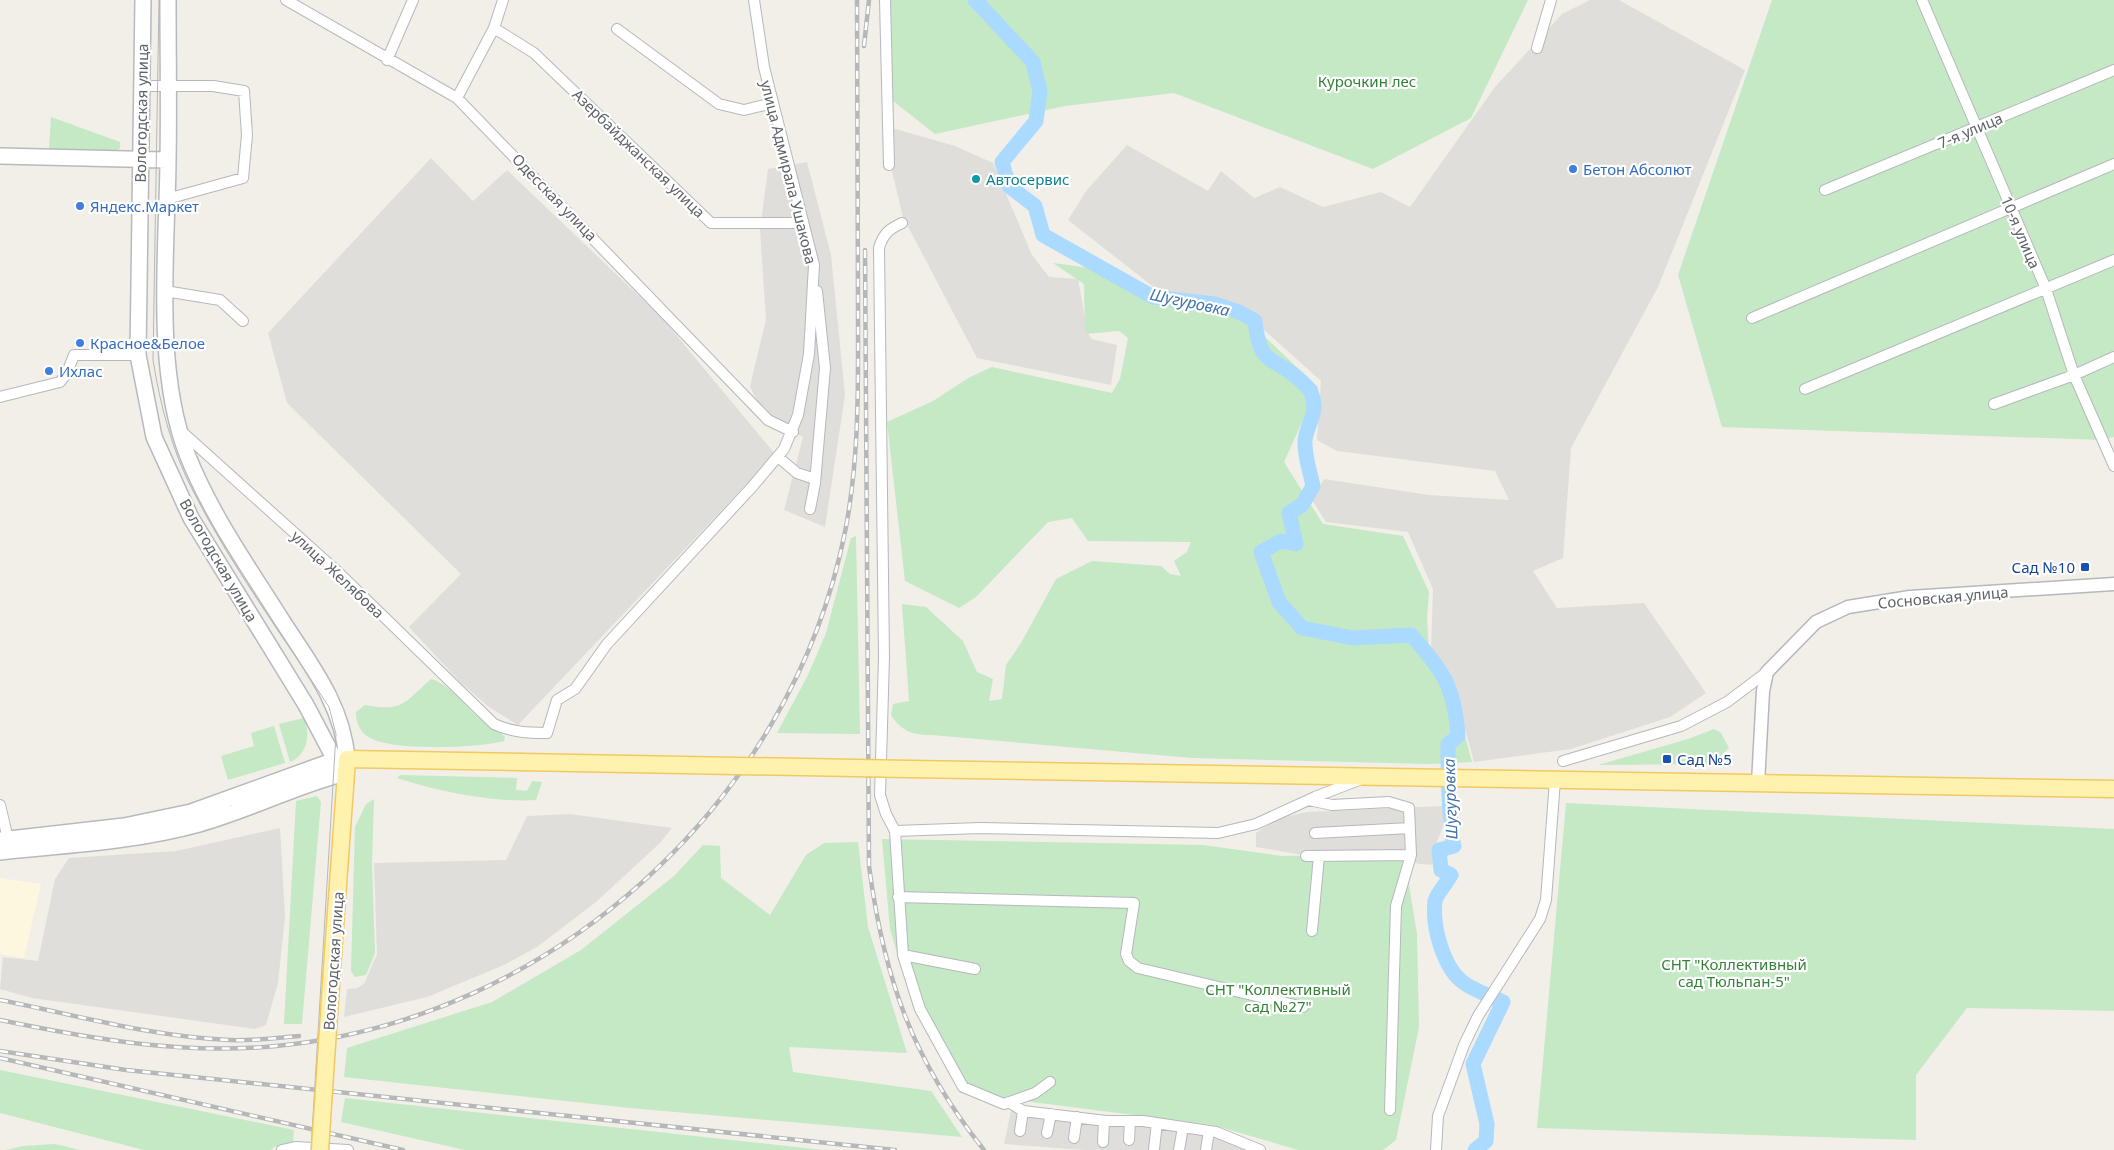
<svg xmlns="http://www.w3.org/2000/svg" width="2114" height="1150" font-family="'Noto Sans',sans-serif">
	<rect width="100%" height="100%" fill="#f1efe8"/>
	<path fill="#fef7e0" d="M 0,878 L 41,884 L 24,958 L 0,954 Z"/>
	<path fill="#e0deda" d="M 1590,0 L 1619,0 L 1745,70 L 1658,287 L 1571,448 L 1563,558 L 1533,571 L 1557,608 L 1644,603 L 1706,693 L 1670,717 L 1571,749 L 1474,762 L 1452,681 L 1431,652 L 1433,589 L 1408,532 L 1326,522 L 1312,500 L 1324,479 L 1429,495 L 1509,500 L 1495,471 L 1337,451 L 1317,440 L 1321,381 L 1263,329 L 1252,312 L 1218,298 L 1160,292 L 1068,220 L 1086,191 L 1127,145 L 1208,191 L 1221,171 L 1254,198 L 1280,187 L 1323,207 L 1381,192 L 1410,207 L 1495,87 L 1562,14 Z
		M 892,128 L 955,146 L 993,163 L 1032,255 L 1049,277 L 1078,279 L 1088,334 L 1092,339 L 1117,345 L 1111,385 L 977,358 L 903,217 L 890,163 Z
		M 431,158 L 473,201 L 507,170 L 662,318 L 775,454 L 518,725 L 489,707 L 461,683 L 409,627 L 461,574 L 287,403 L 268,333 Z
		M 807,162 L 831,255 L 845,395 L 825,527 L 784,510 L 803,437 L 767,422 L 750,386 L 766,320 L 760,230 L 768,169 Z
		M 1443,806 L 1444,825 L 1433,850 L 1436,865 L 1420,864 L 1392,857 L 1315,857 L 1256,847 L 1256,833 L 1279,818 L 1307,812 Z
		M 570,814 L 672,828 L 660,843 L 596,902 L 537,947 L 504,965 L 427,997 L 344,1017 L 347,989 L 357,988 L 364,984 L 377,954 L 374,863 L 506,860 L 527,816 Z
		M 280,828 L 285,916 L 278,983 L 266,1025 L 255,1029 L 32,998 L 0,989 L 3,957 L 38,961 L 55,879 L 69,858 L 176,851 Z
		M 1012,1106 L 1192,1127 L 1261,1150 L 1084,1150 L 1004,1144 Z"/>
	<path fill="#c5e8c5" d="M 888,0 L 1528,0 L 1471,118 L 1373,169 L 1174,93 L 1065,106 L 935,134 L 888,97 Z
		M 1772,0 L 2114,0 L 2114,437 L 2103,440 L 1722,427 L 1678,275 Z
		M 51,117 L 120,142 L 120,148 L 115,153 L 49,149 Z
		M 1053,263 L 1104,270 L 1164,306 L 1188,296 L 1247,320 L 1318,387 L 1284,462 L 1323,524 L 1403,536 L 1429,592 L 1427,619 L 1429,653 L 1451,684 L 1472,762 L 1430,764 L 1192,758 L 932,735 C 913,735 902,732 891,715 L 893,704 L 909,701 L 902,604 L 926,607 L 963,641 L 977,672 L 993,679 L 989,701 L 1002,699 L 1006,665 L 1021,643 L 1056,579 L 1092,561 L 1161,566 L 1170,574 L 1181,576 L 1174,561 L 1187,552 L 1191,542 L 1088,541 L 1072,518 L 1048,522 L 976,597 L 959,608 L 905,581 L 887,422 L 933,401 L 970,377 L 992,367 L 1112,393 L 1120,379 L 1128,338 L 1119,331 L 1085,334 L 1084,284 Z
		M 856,536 L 860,734 L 777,733 L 808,675 L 826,633 L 851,538 Z
		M 431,679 C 452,685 466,708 483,721 C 490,727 499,731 505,737 L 504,741 C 478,748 388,752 367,736 C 359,730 356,722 356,712 L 365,705 C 403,712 404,703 431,679 Z
		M 304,718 C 311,735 307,755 290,762 L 279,724 Z
		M 274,726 L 285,763 L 228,780 L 221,756 L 254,746 L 251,733 Z
		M 1714,729 L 1721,733 L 1729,748 L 1712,764 L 1598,765 L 1688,739 Z
		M 400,775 L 517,778 L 516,790 L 527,791 L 532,781 L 542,782 L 536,800 C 495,803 436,791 397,778 Z
		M 317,796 L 321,802 L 302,1024 L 284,1024 L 296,801 Z
		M 374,799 L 372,864 L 375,953 L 366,975 L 355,977 L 351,971 L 355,827 L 366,804 Z
		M 1566,803 L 2114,829 L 2114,1011 L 1967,1008 L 1916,1075 L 1916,1140 L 1537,1128 Z
		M 882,839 L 1203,845 L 1282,856 L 1404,854 L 1417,934 L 1419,1027 L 1396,1140 L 1383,1150 L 1298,1150 L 1213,1125 L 960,1093 L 913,1007 L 890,929 Z
		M 858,842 L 868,927 L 907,1053 L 789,1047 L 793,1072 L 931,1091 L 962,1137 L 630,1108 L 344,1077 L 347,1048 L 492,1002 L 581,950 L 674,876 L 703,845 L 720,846 L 721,878 L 770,915 L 806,855 L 824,843 Z
		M 0,1070 L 294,1130 L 293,1143 L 274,1147 L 271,1150 L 144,1150 L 0,1113 Z
		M 345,1098 L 823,1150 L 465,1150 L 341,1122 Z
		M 55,1144 L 80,1150 L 6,1150 L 23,1146 Z"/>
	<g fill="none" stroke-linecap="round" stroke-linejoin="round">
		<path stroke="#aadaff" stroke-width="15" d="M 975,0 L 1033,62 L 1040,91 L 1036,121 L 1002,162 L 1009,186 L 1035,206 L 1043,235 L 1153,297 L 1215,304 L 1239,312 L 1255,321 C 1260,369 1273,354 1301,381 C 1304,384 1309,388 1311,392 C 1319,413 1308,421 1305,440 C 1304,455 1310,471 1313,486 L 1302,505 L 1289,513 L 1296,544 L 1281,541 L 1261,552 L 1279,602 L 1302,628 L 1353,638 L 1411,635 C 1443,670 1455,688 1458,736 L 1448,744 C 1448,767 1448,789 1450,811 C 1452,824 1450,834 1454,846 L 1439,850 L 1441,870 L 1451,875 C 1447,883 1437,893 1435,901 C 1432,926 1443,968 1464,983 C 1475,991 1491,996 1503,1002 L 1473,1064 L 1487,1124 L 1486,1141 L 1475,1150"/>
		<g stroke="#b5b8bc" stroke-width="12">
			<path id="minor" d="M 286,0 L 457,98 L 768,420 L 793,432
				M 885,0 L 889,165
				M 1922,0 L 2046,289 L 2074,375 L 2114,466
				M 494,28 L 534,53 L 711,223 L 803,223
				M 617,29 L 719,104 L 744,110 L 773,103
				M 1537,48 L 1551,0
				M 387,60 L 413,0
				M 142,86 L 213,86 L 244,91 L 247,135 L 243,178 L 167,199
				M 457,98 L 494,28 L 503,0
				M 1825,190 L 2114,70
				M 902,223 C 889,229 883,234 879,248 L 884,657 L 880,795 L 886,814 L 895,831 L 903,955 L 975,969
				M 165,291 L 220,300 L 243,321
				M 1752,318 L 2114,164
				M 1805,389 L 2114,260
				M 0,397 L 60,382 L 67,373 L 74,355 L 138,355
				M 1994,404 L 2074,375 L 2114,357
				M 181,431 L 339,573 L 494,724 C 511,732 528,733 547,733 L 557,700 L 575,689 L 607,644 L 752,487 L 784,449 L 798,415 L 809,354 L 814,265 L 764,67 L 754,0
				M 778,457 L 797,473 L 815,479
				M 810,509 L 815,483 L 825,368 L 817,291
				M 1563,761 L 1681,726 L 1727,702 L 1767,672
				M 0,805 L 8,839
				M 895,831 L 980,828 L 1218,833 L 1256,824 L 1315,797 L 1359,780
				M 1315,833 L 1410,828
				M 1306,856 L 1411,855 L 1409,808 L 1389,802 L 1332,805 L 1309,800
				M 898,897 L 1134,903 L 1126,954 L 1129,961 L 1138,968 L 1303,1007
				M 1312,931 L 1319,856
				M 903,955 L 920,1009 L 963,1087 L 1004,1104 L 1035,1093 L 1050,1082
				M 1009,1102 L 1023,1111 L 1106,1121 L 1143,1121 L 1216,1132 L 1260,1150
				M 1390,1110 L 1396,906 L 1411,855
				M 1020,1131 L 1023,1111
				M 1047,1133 L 1051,1114
				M 1074,1138 L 1077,1117
				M 1129,1140 L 1130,1121
				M 1103,1142 L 1104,1121
				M 1154,1149 L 1157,1123
				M 282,1150 L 295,1147 L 348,1150
				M 1179,1150 L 1183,1127
				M 1206,1150 L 1209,1131
				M 1436,1150 L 1438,1116 L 1464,1045 L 1478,1016 L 1540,919 L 1546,900 L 1555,780"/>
		</g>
		<g stroke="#b5b8bc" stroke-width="15">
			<path id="tertiary" d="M 1758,783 L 1763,691 L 1767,672 L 1816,622 L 1848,607 L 1910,597 L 2114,584"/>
		</g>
		<g stroke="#b6babf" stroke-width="18">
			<path id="secondary" d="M 0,156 L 168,160
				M 0,840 L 124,826 L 191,812 L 335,760 L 347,759 C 343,706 311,665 283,622 C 249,568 210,513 187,454 C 154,369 167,251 168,161 C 169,108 168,54 168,0
				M 0,852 C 66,845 134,842 199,824 C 249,810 295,786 345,773 L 335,760 L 306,705 L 191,518 L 154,437 L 138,355 L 143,0"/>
		</g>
		<g stroke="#f2c960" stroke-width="19">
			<path id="primary" d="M 910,769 L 2114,789
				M 333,954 L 347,759 L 520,762"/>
		</g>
		<use href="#minor" stroke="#fff" stroke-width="10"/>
		<use href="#tertiary" stroke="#fff" stroke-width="12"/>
		<use href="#secondary" stroke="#fff" stroke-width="15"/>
		<use href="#primary" stroke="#fff2af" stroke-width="16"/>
		<path stroke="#b6b7b8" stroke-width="1" d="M 159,0 L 153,360 C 160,404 172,451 193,491 C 231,566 283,636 329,707 L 336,734 L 311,1150"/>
		<g stroke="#b6b7b8" stroke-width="4.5">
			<path id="rail" d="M 864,46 L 869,0
				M 865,250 L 869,866 C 884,979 913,1061 984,1150
				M 0,1000 C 76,1015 152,1037 230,1040 C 253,1041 276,1038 299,1036
				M 0,1020 C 92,1039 182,1055 276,1046 C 552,1020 791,803 845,532 C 860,456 858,380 858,303 C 858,202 857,101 857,0
				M 0,1051 L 126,1070 L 895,1150
				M 0,1058 L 403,1150"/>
		</g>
		<use href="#rail" stroke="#fff" stroke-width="2.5" stroke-dasharray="8" stroke-linecap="butt"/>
		<g stroke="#f2c960" stroke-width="19" stroke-linecap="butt">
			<path id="primary-bridge" d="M 520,762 L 910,769
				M 320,1150 L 333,954"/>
		</g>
		<use href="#primary-bridge" stroke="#fff2af" stroke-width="16"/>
	</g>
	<g fill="#3f7fe0" stroke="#fff" stroke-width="2">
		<circle cx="1573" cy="169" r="5"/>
		<circle cx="80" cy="206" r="5"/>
		<circle cx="80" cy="343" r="5"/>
		<circle cx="49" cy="371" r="5"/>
	</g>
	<circle fill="#0f9aa8" stroke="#fff" stroke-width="2" cx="976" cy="179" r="5"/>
	<g fill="#1a4fb4" stroke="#fff" stroke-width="2">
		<rect x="2080" y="562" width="10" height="10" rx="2.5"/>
		<rect x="1662" y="754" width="10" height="10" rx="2.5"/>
	</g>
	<g text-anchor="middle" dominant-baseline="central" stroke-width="4.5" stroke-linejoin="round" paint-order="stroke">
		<g font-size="15" fill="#348238" stroke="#fff">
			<text x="1367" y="81">Курочкин лес</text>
			<text x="1734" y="964">СНТ "Коллективный<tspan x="1734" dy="17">сад Тюльпан-5"</tspan></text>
			<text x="1278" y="989">СНТ "Коллективный<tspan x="1278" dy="17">сад №27"</tspan></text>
		</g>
		<g font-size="15" fill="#5f6368" stroke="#fff">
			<text transform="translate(141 113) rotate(-89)">Вологодская улица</text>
			<text transform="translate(1970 130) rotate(-23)">7-я улица</text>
			<text transform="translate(639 153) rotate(44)">Азербайджанская улица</text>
			<text transform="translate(789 172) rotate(76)">улица Адмирала Ушакова</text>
			<text transform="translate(555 197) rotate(46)">Одесская улица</text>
			<text transform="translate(2021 232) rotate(67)">10-я улица</text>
			<text transform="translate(219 560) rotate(60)">Вологодская улица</text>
			<text transform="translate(338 574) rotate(43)">улица Желябова</text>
			<text transform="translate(1943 597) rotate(-5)">Сосновская улица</text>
			<text transform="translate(333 961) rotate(-86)">Вологодская улица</text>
		</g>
		<g font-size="15" fill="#366cbe" stroke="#fff" text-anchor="start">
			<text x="1583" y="169">Бетон Абсолют</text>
			<text x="90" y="206">Яндекс.Маркет</text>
			<text x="90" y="343">Красное&amp;Белое</text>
			<text x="59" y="371">Ихлас</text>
		</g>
		<g font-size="15" fill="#0d838f" stroke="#fff" text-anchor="start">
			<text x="986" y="179">Автосервис</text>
		</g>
		<g font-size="15" fill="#164399" stroke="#fff" text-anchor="end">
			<text x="2075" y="567">Сад №10</text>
			<text x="1677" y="759" text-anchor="start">Сад №5</text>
		</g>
		<g font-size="16" font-style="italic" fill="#4174aa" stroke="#fff">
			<text transform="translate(1190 302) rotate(12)">Шугуровка</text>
			<text transform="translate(1450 799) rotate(-92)">Шугуровка</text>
		</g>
	</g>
</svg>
